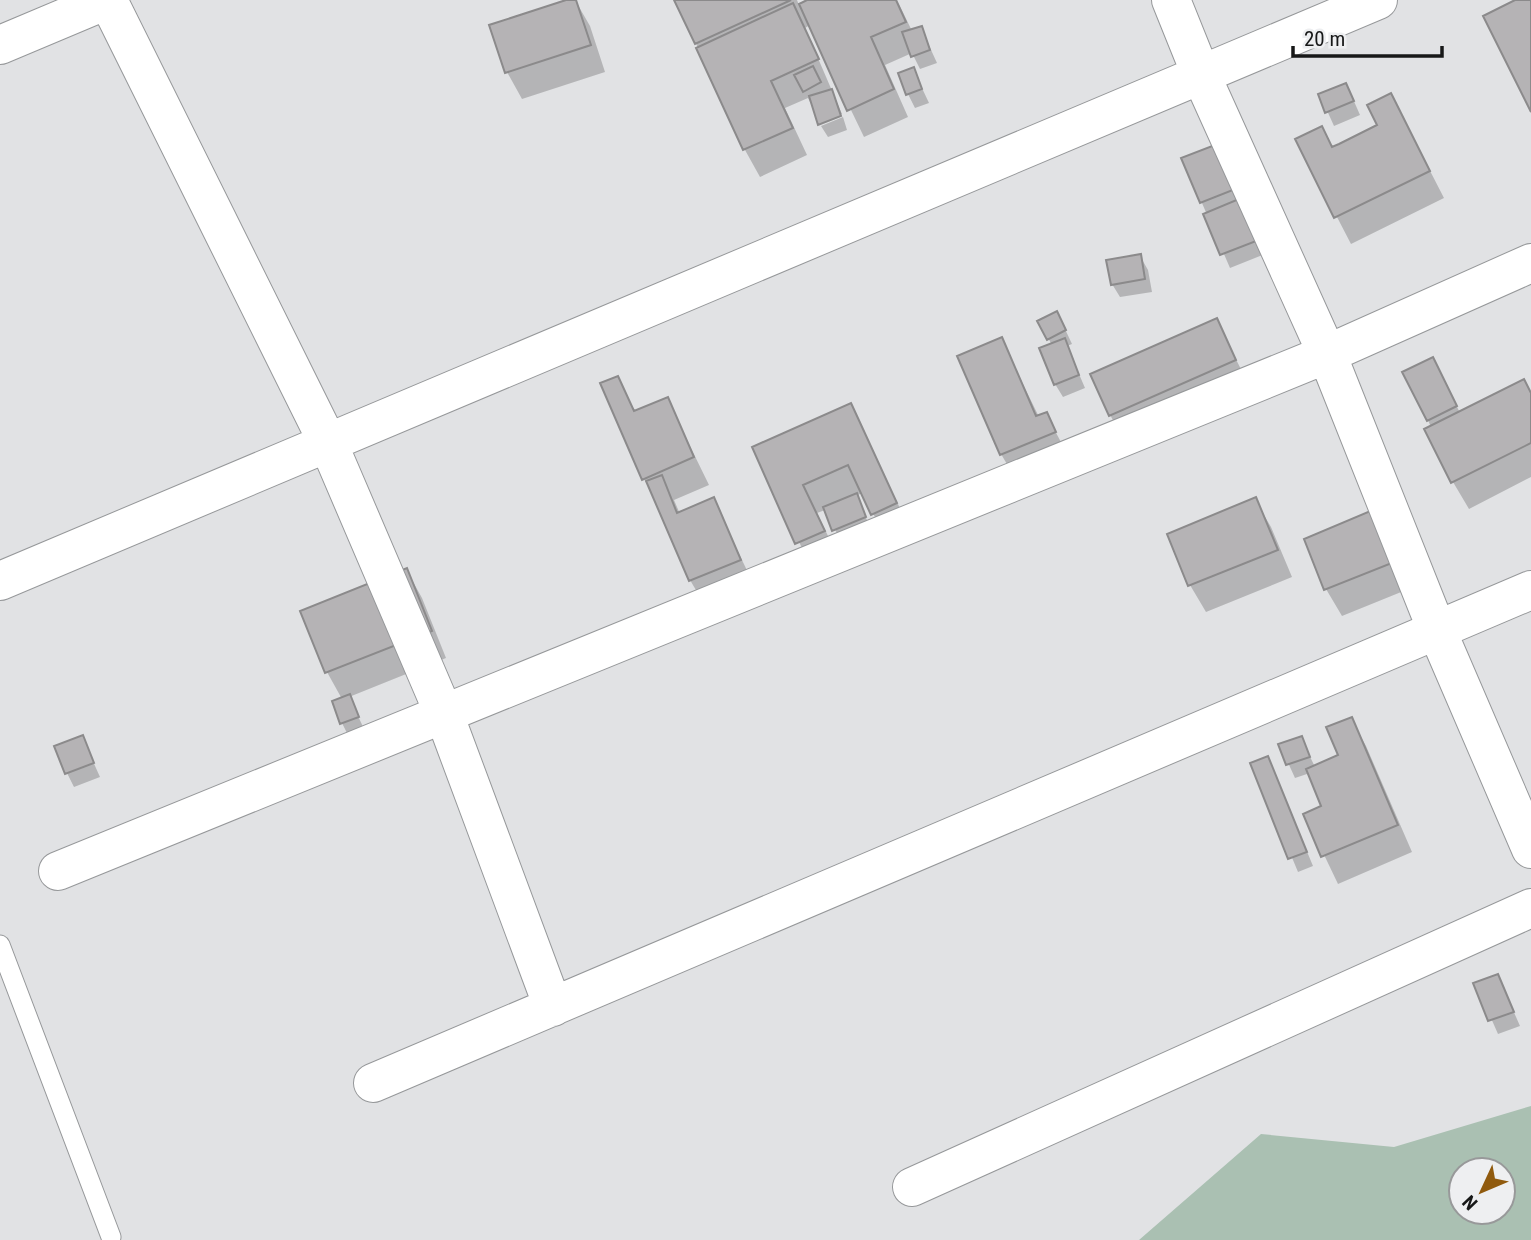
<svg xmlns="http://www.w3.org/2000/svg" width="1531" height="1240" font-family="'Roboto Condensed',sans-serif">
	<rect width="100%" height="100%" fill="#e1e2e4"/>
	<path fill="#aac0b2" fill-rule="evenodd" d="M 1531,1106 L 1531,1240 L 1139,1240 L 1261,1134 L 1394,1147 ZM 1461,1170 L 1503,1170 L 1503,1212 L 1461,1212 Z"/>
	<path fill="#0003" d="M 572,0 L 575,0 L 590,26 L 605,72 L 522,99 L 507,72 Z
		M 676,0 L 797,0 L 799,5 L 812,0 L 897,0 L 912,31 L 921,28 L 937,63 L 920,69 L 912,53 L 885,65 L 908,117 L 864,137 L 810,25 L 805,28 L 842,114 L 820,122 L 808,98 L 785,108 L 807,155 L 760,177 L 745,150 Z
		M 913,69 L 929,103 L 915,108 L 908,94 Z
		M 1320,95 L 1353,99 L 1360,115 L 1334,126 Z
		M 1391,95 L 1444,198 L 1351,244 L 1297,140 L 1321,128 L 1333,149 L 1379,126 Z
		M 843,117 L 847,130 L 828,137 L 821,126 Z
		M 1219,145 L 1270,252 L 1230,268 L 1183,159 Z
		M 1140,256 L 1148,270 L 1152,292 L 1120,297 L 1112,284 Z
		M 1216,320 L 1250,387 L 1126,442 L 1110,415 Z
		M 1039,322 L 1064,327 L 1072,344 L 1067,346 L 1085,388 L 1063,397 L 1055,384 L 1052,345 Z
		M 1001,339 L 1039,417 L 1046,414 L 1070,459 L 1017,481 L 1001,454 Z
		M 1440,372 L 1460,413 L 1531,394 L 1531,477 L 1469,509 L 1453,482 L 1428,420 Z
		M 617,378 L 636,413 L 667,399 L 709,485 L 674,500 L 680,514 L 713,500 L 755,587 L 706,607 L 690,580 L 602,384 Z
		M 850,405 L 911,531 L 888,541 L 862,493 L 856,496 L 872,531 L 842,543 L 825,510 L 817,513 L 839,559 L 813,571 L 754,448 Z
		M 1255,500 L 1271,527 L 1292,577 L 1206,612 L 1190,585 Z
		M 1395,536 L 1416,586 L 1342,616 L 1326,589 Z
		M 407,571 L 422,598 L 446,658 L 349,697 L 365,731 L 349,737 L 342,723 L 342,699 L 327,672 Z
		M 1351,719 L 1366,746 L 1412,852 L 1338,884 L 1305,815 L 1323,807 L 1310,773 L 1295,778 L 1280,745 L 1301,738 L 1315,767 L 1340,756 Z
		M 82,737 L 100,777 L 74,787 L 67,773 Z
		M 1268,758 L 1313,866 L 1298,872 L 1253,764 Z
		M 1498,976 L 1520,1026 L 1498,1034 L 1476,984 Z"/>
	<path fill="#b5b3b5" stroke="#8b8a8b" stroke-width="2" d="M 566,0 L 576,0 L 591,45 L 505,73 L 489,25 Z
		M 674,0 L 791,0 L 695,44 Z
		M 807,0 L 896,0 L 906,22 L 871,37 L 894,89 L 847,111 L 799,4 Z
		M 1515,0 L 1531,0 L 1531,112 L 1483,16 Z
		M 793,3 L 819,59 L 771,81 L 793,128 L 743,150 L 696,48 Z
		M 922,26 L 930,50 L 911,57 L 902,32 Z
		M 813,66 L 821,82 L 803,92 L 794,75 Z
		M 914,67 L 922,89 L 906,95 L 898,73 Z
		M 1346,83 L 1354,101 L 1325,113 L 1318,94 Z
		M 832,89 L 841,116 L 818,125 L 809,96 Z
		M 1391,93 L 1430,171 L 1334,218 L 1295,139 L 1322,126 L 1332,147 L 1339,144 L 1377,125 L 1367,105 Z
		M 1220,143 L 1238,188 L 1200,203 L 1181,158 Z
		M 1246,196 L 1264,238 L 1220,255 L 1203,214 Z
		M 1141,254 L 1145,279 L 1111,285 L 1106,260 Z
		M 1057,311 L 1066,330 L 1047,340 L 1037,321 Z
		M 1217,318 L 1236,360 L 1109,416 L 1090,374 Z
		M 1002,337 L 1036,416 L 1047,412 L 1056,432 L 1000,455 L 957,356 Z
		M 1065,338 L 1079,375 L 1054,385 L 1039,348 Z
		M 1433,357 L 1457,406 L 1427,421 L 1402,372 Z
		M 618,376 L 634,411 L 668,397 L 694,457 L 642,480 L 600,383 Z
		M 1524,379 L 1531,393 L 1531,443 L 1451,483 L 1424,429 Z
		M 851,403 L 897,503 L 871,515 L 848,465 L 803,485 L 825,531 L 795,544 L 752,447 Z
		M 662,475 L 677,513 L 714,497 L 741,560 L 689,581 L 646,481 Z
		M 857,493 L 866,517 L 832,531 L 823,507 Z
		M 1256,497 L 1278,550 L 1188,586 L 1167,534 Z
		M 1380,507 L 1402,559 L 1324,590 L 1304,539 Z
		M 407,568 L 432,631 L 325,673 L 300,611 Z
		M 350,694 L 359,717 L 340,724 L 332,701 Z
		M 1352,717 L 1398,825 L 1321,857 L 1303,814 L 1321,806 L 1306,769 L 1338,755 L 1326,727 Z
		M 83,735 L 94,763 L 65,774 L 54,746 Z
		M 1302,736 L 1310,757 L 1286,765 L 1278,744 Z
		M 1268,756 L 1307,852 L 1288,859 L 1250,763 Z
		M 1498,974 L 1514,1012 L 1488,1021 L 1473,983 Z"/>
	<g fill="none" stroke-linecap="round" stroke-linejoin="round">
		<g stroke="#96989a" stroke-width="21">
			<path id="lane" d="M 0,945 L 111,1237"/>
		</g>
		<g stroke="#96989a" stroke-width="40">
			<path id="street" d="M 108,0 L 328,443 L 444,714 L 553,1007
				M 1171,0 L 1202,77 L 1327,354 L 1438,633 L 1531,849
				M 0,45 L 107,0
				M 0,581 L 1378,0
				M 58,871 L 1327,354 L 1531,263
				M 373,1083 L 1531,590
				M 912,1187 L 1531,908"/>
		</g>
		<use href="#lane" stroke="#fff" stroke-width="19"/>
		<use href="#street" stroke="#fff" stroke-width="38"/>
	</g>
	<g transform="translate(1482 1191) rotate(226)"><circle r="33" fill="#eeeff1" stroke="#98999a" stroke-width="2"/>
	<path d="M0-5L12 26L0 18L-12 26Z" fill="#905a0e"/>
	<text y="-10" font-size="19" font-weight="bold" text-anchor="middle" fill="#171818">N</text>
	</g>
	<path d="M1293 46v10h149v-10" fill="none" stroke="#171818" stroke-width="3.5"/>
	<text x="1304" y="46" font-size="21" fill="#171818" stroke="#eeeff1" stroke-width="5" paint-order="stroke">20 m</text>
</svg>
